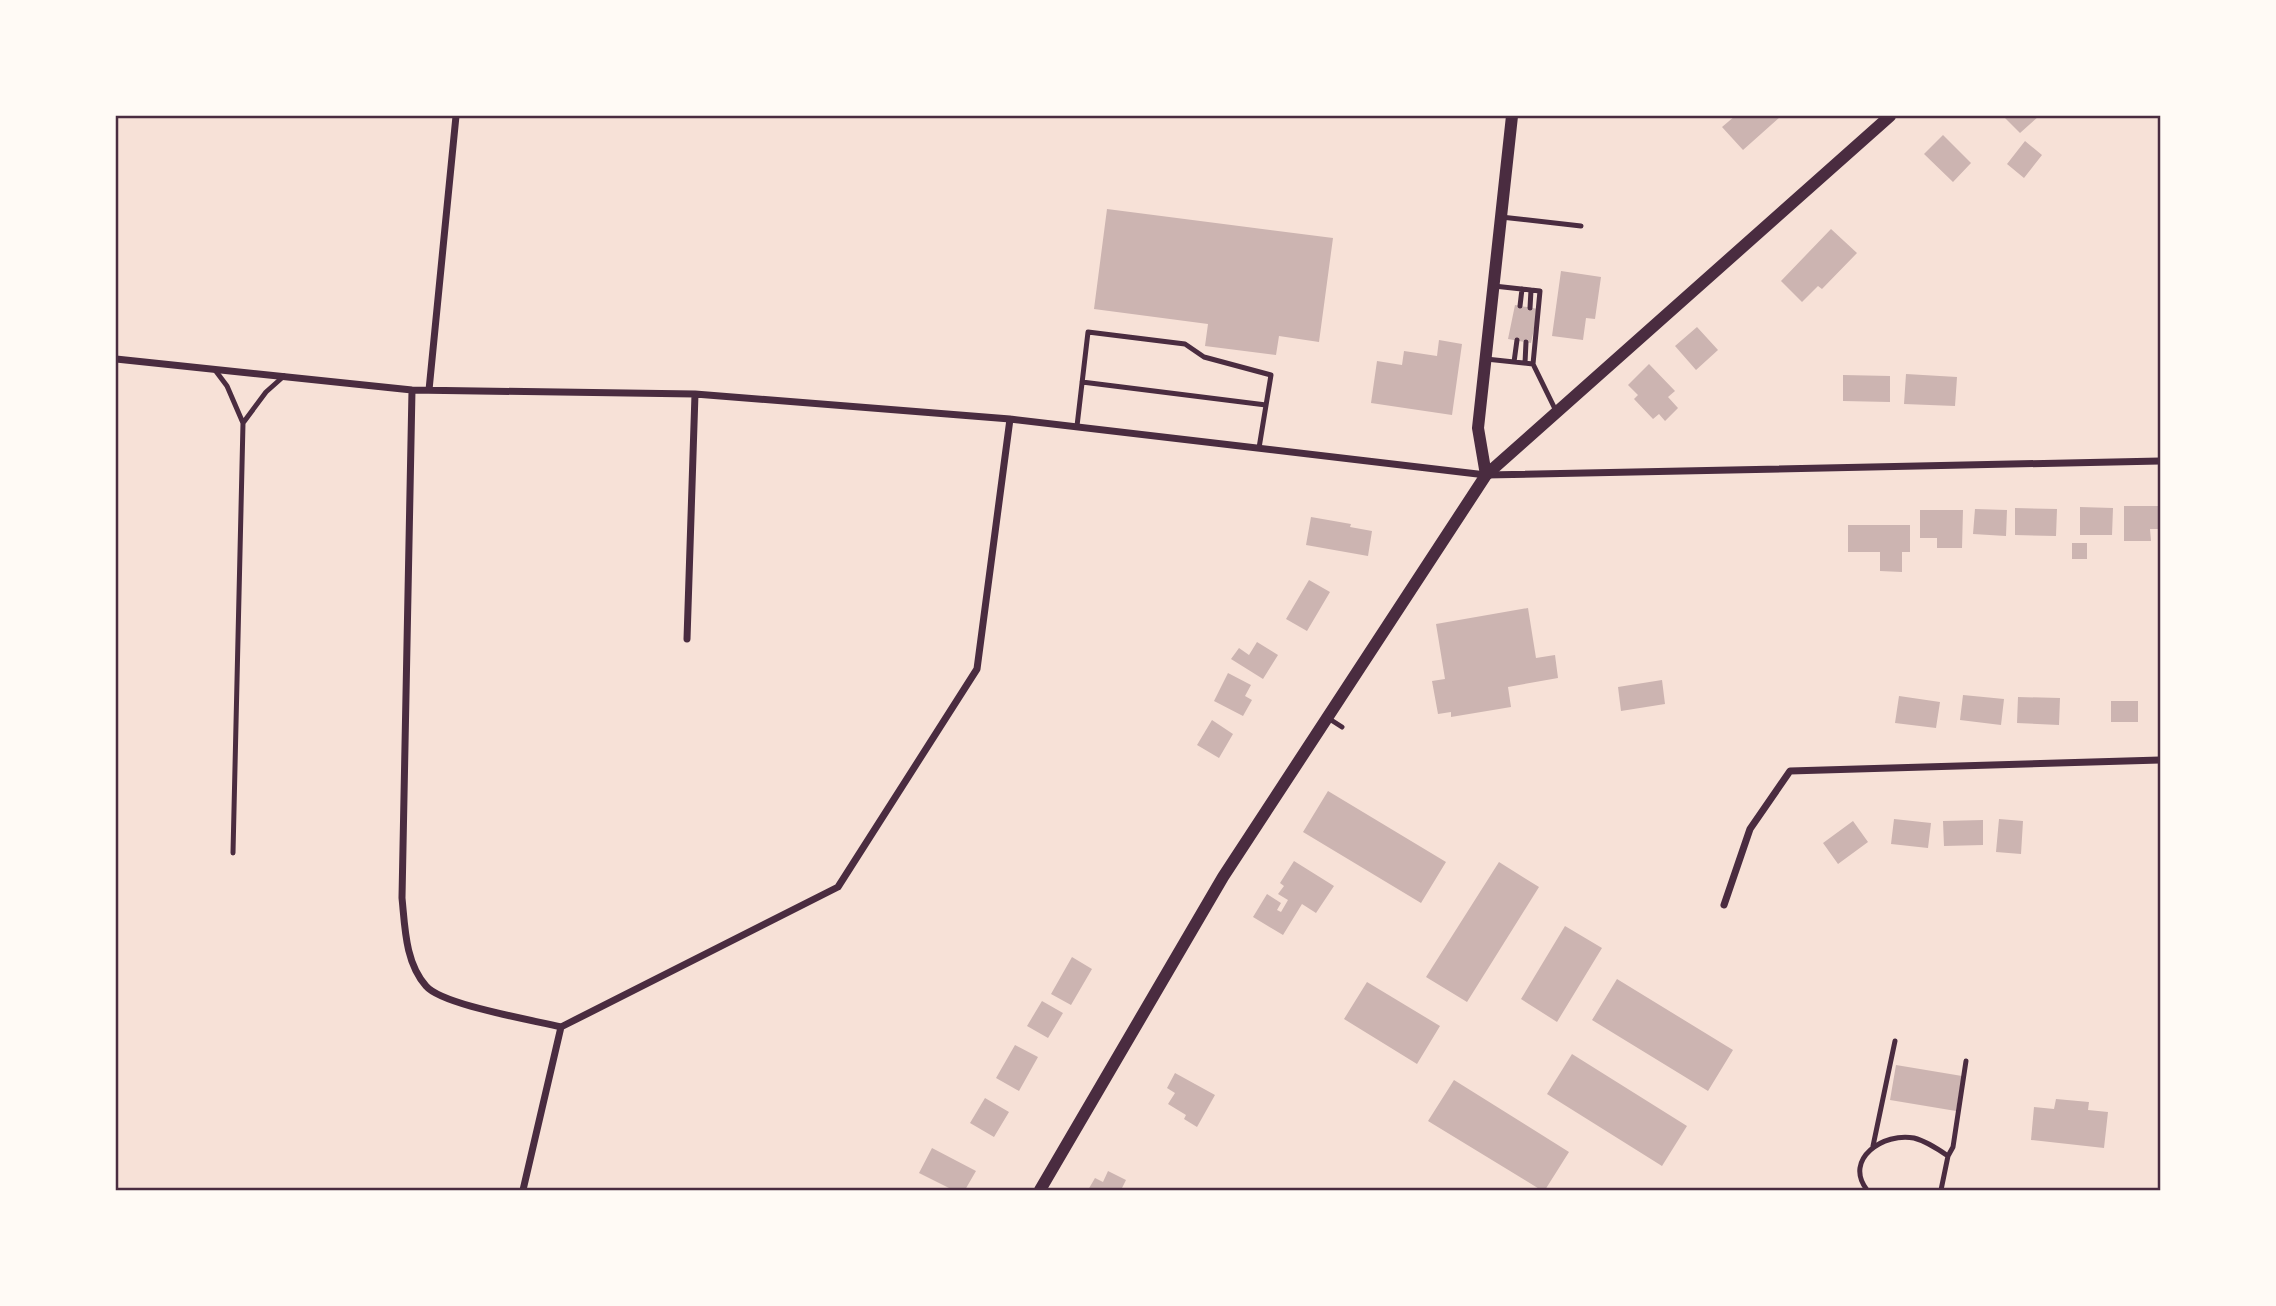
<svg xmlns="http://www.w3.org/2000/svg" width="2276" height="1306" font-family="Barlow,sans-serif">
	<rect width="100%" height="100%" fill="#f7e1d7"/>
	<path fill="#ccb4b1" d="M 1735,116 L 1781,116 L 1743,150 L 1722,127 Z
		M 2003,116 L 2039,116 L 2020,133 Z
		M 1943,135 L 1971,163 L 1953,182 L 1924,154 Z
		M 2025,141 L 2042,155 L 2024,178 L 2007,164 Z
		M 1107,209 L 1333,238 L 1319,342 L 1279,336 L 1276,355 L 1205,346 L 1208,324 L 1094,309 Z
		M 1831,229 L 1857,253 L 1822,289 L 1818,286 L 1802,302 L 1781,281 Z
		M 1561,271 L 1601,277 L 1595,319 L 1586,318 L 1583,340 L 1552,336 Z
		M 1515,305 L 1538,309 L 1531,343 L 1508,339 Z
		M 1697,327 L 1718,350 L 1696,370 L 1675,346 Z
		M 1439,340 L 1462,344 L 1452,415 L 1371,403 L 1377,361 L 1402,365 L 1404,351 L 1437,356 Z
		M 1649,364 L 1675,391 L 1668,397 L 1678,408 L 1665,421 L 1659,414 L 1653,419 L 1634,399 L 1638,395 L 1628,385 Z
		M 1906,374 L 1957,377 L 1955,406 L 1904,404 Z
		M 1843,375 L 1890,376 L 1890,402 L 1843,401 Z
		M 2124,506 L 2158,506 L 2158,529 L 2150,529 L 2151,541 L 2124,541 Z
		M 2080,507 L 2113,508 L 2112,535 L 2080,535 Z
		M 2015,508 L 2057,509 L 2056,536 L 2015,535 Z
		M 1975,509 L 2007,510 L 2006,536 L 1973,534 Z
		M 1920,510 L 1963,510 L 1962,548 L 1937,548 L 1937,538 L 1920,538 Z
		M 1311,517 L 1351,524 L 1350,527 L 1372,531 L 1368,556 L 1306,545 Z
		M 1848,525 L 1910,525 L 1910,552 L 1902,552 L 1902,572 L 1880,571 L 1880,552 L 1848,552 Z
		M 2072,543 L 2087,543 L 2087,559 L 2072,559 Z
		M 1309,580 L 1330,592 L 1307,631 L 1286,619 Z
		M 1528,608 L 1536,658 L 1555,655 L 1558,678 L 1508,687 L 1511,707 L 1451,717 L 1451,712 L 1438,714 L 1432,681 L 1445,679 L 1436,624 Z
		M 1257,642 L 1278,655 L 1263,679 L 1231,659 L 1239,648 L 1249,655 Z
		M 1228,673 L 1251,685 L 1245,696 L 1252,700 L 1243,716 L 1214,701 Z
		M 1662,680 L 1665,704 L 1621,711 L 1618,687 Z
		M 1963,695 L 2004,699 L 2001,725 L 1960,720 Z
		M 1899,696 L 1940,702 L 1936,728 L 1895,723 Z
		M 2018,697 L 2060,698 L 2059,725 L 2017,723 Z
		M 2111,701 L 2138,701 L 2138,722 L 2111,722 Z
		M 1212,720 L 1233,734 L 1219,758 L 1197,745 Z
		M 1328,791 L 1446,862 L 1421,903 L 1303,832 Z
		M 1894,819 L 1931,823 L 1928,848 L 1891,844 Z
		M 1999,819 L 2023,821 L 2021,854 L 1996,852 Z
		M 1983,820 L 1983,845 L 1944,846 L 1943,821 Z
		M 1853,821 L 1868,842 L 1838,864 L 1823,843 Z
		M 1294,861 L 1334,886 L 1316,913 L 1302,904 L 1283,935 L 1253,917 L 1267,894 L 1281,903 L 1277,910 L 1281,912 L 1288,900 L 1278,894 L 1284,886 L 1280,883 Z
		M 1499,862 L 1539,887 L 1467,1002 L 1426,977 Z
		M 1565,926 L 1602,948 L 1557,1022 L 1521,999 Z
		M 1072,957 L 1092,969 L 1071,1005 L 1051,994 Z
		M 1617,979 L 1733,1050 L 1708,1091 L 1592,1020 Z
		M 1367,982 L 1440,1026 L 1417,1064 L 1344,1019 Z
		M 1042,1001 L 1063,1013 L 1048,1038 L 1027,1026 Z
		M 1015,1045 L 1038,1057 L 1019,1091 L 996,1078 Z
		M 1572,1054 L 1687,1126 L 1662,1166 L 1547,1094 Z
		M 1896,1065 L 1962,1076 L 1956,1111 L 1890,1100 Z
		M 1175,1073 L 1215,1095 L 1197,1127 L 1184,1119 L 1186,1115 L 1168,1104 L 1175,1093 L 1167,1088 Z
		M 1454,1080 L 1569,1152 L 1545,1190 L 1541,1190 L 1428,1121 Z
		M 985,1098 L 1009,1112 L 994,1137 L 970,1123 Z
		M 2056,1099 L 2089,1102 L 2088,1110 L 2108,1112 L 2104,1148 L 2031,1140 L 2034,1107 L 2054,1109 Z
		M 932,1148 L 976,1171 L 965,1190 L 953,1190 L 919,1173 Z
		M 1108,1171 L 1126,1180 L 1121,1190 L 1088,1190 L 1095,1178 L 1103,1182 Z"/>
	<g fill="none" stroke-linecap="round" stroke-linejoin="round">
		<path stroke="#4a2c40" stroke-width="5" d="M 1501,217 L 1581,226
			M 1494,286 L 1540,291 L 1533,364
			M 1520,306 L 1522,289
			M 1530,308 L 1531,290
			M 1486,359 L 1533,364 L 1557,413
			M 1514,362 L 1517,340
			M 1525,363 L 1526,342
			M 215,370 L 227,386 L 243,423 L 233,853
			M 1082,382 L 1266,405
			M 243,423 L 266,392 L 284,376
			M 1077,426 L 1088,332 L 1185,344 L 1204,357 L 1271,375 L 1259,448
			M 1328,718 L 1342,727
			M 1873,1146 L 1895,1041
			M 1948,1156 L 1953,1147 L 1966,1061
			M 1867,1190 C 1843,1159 1884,1132 1914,1138 C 1926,1141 1938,1149 1948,1156 L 1941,1190"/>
		<path stroke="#4a2c40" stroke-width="7" d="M 116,359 L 412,390 L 695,394 L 1010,419 L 1486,475 L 2160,461
			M 412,390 L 402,898 C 405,927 405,962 426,986 C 442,1005 533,1020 561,1027
			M 429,390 L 456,116
			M 687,639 L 695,394
			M 1724,905 L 1750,829 L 1790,771 L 2160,760
			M 523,1190 L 561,1027 L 838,887 L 977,669 L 1010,419"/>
		<path stroke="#4a2c40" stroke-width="12" d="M 1486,475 L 1478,428 L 1512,116
			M 1040,1190 L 1223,877 L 1486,475 L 1890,116"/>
	</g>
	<rect width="2276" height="1306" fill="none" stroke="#fffaf5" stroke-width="234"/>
	<rect x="117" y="117" width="2042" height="1072" fill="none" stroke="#4a2c40" stroke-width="2.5"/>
</svg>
